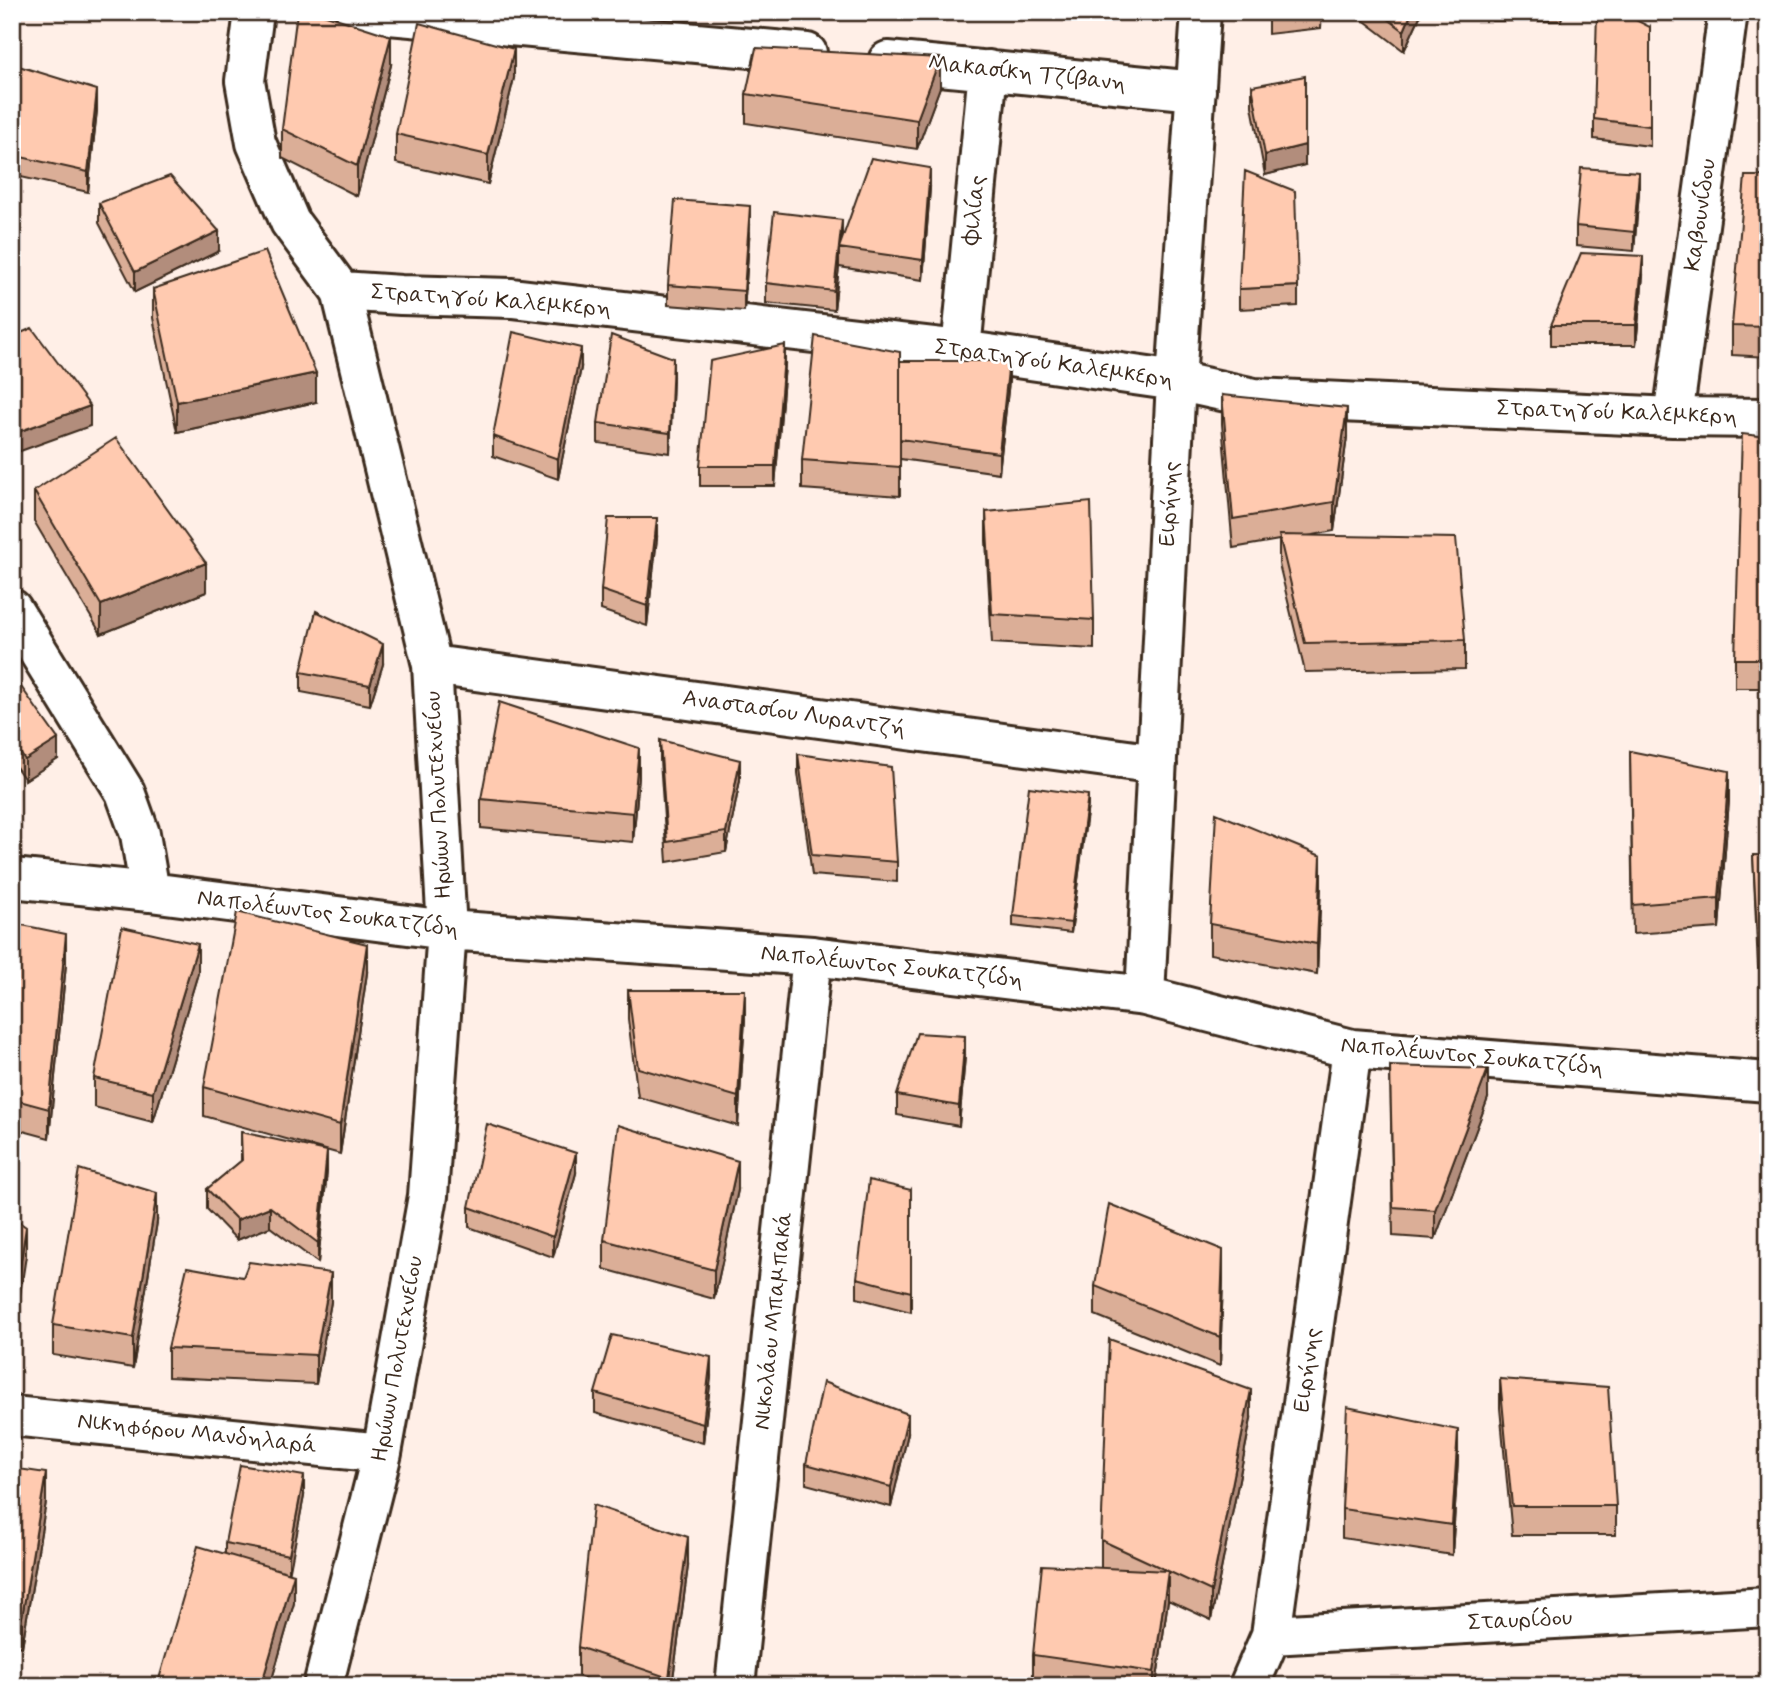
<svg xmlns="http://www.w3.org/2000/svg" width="1780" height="1698" font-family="Mynerve,sans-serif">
	<rect width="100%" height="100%" fill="#ffefe7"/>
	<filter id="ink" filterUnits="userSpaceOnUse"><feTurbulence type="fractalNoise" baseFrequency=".0143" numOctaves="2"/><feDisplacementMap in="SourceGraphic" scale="14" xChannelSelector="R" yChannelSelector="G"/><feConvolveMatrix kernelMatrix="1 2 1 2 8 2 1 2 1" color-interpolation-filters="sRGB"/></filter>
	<g filter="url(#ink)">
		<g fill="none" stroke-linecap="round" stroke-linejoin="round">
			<g stroke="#3b2a1e" stroke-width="44">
				<path id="minor" d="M 254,12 L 245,81 L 256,143 L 290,222 L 341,291 L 432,665 L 447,930 L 428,1196 L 382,1453 L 323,1686
					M 356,12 L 807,53
					M 888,61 L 1196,91
					M 341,291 L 401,295 L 512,298 L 961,350 L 1176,381 L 1254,398 L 1673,417 L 1768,418
					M 961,350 L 988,70
					M 1673,417 L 1728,12
					M 12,609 L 125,792 L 140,834 L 150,892
					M 432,665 L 1157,764
					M 12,878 L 150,892 L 447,930 L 812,956 L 1145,996 L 1352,1049 L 1768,1082
					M 1145,996 L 1176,381 L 1201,12
					M 12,1416 L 382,1453
					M 1271,1635 L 1768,1607
					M 735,1686 L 812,956
					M 1249,1686 L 1271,1635 L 1352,1049"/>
			</g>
			<use href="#minor" stroke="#fff" stroke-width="38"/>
		</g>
		<path fill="#dbae97" stroke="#3b2a1e" stroke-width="2" d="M 1268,12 L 1322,12 L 1321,28 L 1268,34 Z
			M 1353,12 L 1422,12 L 1404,51 Z
			M 1492,12 L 1563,12 L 1561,21 L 1492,21 Z
			M 1650,27 L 1650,146 L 1594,139 L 1594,119 Z
			M 12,64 L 97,110 L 88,192 L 12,175 Z
			M 391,65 L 357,196 L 282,158 L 282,129 Z
			M 514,78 L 488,184 L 396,163 L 396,134 Z
			M 1252,86 L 1305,165 L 1265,175 L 1252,106 Z
			M 940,87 L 917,149 L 746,123 L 746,94 Z
			M 1768,176 L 1768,357 L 1732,355 L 1732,326 Z
			M 930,188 L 923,280 L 839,267 L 834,310 L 766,303 L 766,283 Z
			M 1639,192 L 1634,251 L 1576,246 L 1576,226 Z
			M 99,203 L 219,251 L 135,292 L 99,223 Z
			M 750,226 L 744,311 L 668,305 L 668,285 Z
			M 1643,276 L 1636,345 L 1551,345 L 1551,325 Z
			M 1298,286 L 1298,306 L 1239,309 L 1239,289 Z
			M 153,289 L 316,402 L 177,432 L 153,318 Z
			M 900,361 L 1009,381 L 999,473 L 900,459 L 900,496 L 802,489 L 802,460 Z
			M 785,365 L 775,486 L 700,486 L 700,466 Z
			M 581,368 L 558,479 L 493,456 L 493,436 Z
			M 673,378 L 670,453 L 598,443 L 598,423 Z
			M 1222,395 L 1347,437 L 1334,531 L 1308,536 L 1465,640 L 1465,669 L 1305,672 L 1279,564 L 1279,540 L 1233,548 L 1222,424 Z
			M 1768,437 L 1768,688 L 1735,688 L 1735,659 Z
			M 34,491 L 206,592 L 101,634 L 34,521 Z
			M 986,512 L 1094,620 L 1094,649 L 992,643 L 986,541 Z
			M 657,538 L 647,626 L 601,610 L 601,590 Z
			M 383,664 L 370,705 L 301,692 L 301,672 Z
			M 12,674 L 58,759 L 25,780 L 12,761 Z
			M 660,740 L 740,780 L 726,852 L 667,862 L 660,760 Z
			M 1630,751 L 1729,800 L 1719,928 L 1633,934 Z
			M 798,754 L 897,862 L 897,882 L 812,875 L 798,773 Z
			M 639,777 L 633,842 L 481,828 L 481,799 Z
			M 1088,805 L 1071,933 L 1013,926 L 1013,916 Z
			M 1753,855 L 1768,856 L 1768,968 L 1758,968 Z
			M 1321,885 L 1317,974 L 1210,954 L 1210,924 Z
			M 12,948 L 66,964 L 49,1138 L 12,1128 Z
			M 198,973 L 153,1122 L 94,1107 L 94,1078 Z
			M 367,973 L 340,1154 L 204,1116 L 204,1087 Z
			M 628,990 L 745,1019 L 738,1126 L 638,1097 L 628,1019 Z
			M 965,1056 L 959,1126 L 897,1115 L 897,1095 Z
			M 1390,1066 L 1488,1098 L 1435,1239 L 1393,1236 Z
			M 241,1132 L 327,1171 L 318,1263 L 270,1227 L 237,1240 L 207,1209 L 207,1189 L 241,1161 Z
			M 576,1173 L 553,1257 L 469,1227 L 469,1207 Z
			M 738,1190 L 714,1299 L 604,1269 L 604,1240 Z
			M 911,1190 L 911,1312 L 857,1298 L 857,1278 Z
			M 157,1222 L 133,1368 L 53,1355 L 53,1325 Z
			M 243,1277 L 331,1302 L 316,1384 L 168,1377 L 168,1348 Z
			M 1223,1279 L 1220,1366 L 1095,1315 L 1095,1286 Z
			M 711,1377 L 703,1443 L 595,1413 L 595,1393 Z
			M 1500,1379 L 1616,1506 L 1616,1535 L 1512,1535 L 1500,1408 Z
			M 1251,1419 L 1211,1620 L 1168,1600 L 1156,1686 L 1044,1686 L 1033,1684 L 1033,1655 L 1101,1568 L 1101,1540 Z
			M 908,1433 L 891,1507 L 806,1484 L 806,1464 Z
			M 1458,1459 L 1452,1555 L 1342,1538 L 1342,1509 Z
			M 12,1468 L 46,1502 L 22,1647 L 12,1645 Z
			M 304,1496 L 289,1572 L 294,1603 L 270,1686 L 157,1686 L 225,1554 L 225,1543 Z
			M 688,1566 L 672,1686 L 605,1686 L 578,1676 L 578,1647 Z"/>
		<path fill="#b28d7b" stroke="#3b2a1e" stroke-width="2" d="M 1412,12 L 1422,12 L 1404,51 L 1404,31 Z
			M 391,36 L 391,65 L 357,196 L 357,166 Z
			M 514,49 L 514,78 L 488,184 L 488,155 Z
			M 940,58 L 940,87 L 917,149 L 917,120 Z
			M 97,90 L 97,110 L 88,192 L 88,172 Z
			M 1305,145 L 1305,165 L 1265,175 L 1265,155 Z
			M 930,168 L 930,188 L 923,280 L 923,260 Z
			M 1639,172 L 1639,192 L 1634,251 L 1634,232 Z
			M 750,206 L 750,226 L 744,311 L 744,291 Z
			M 842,220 L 842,240 L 839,248 L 839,267 L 834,310 L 834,291 Z
			M 219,231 L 219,251 L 135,292 L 135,272 Z
			M 17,246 L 17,275 L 12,278 L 12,248 Z
			M 1643,256 L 1643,276 L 1636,345 L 1636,325 Z
			M 785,345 L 785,365 L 775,486 L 775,466 Z
			M 581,348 L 581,368 L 558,479 L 558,459 Z
			M 673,358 L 673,378 L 670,453 L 670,433 Z
			M 1009,361 L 1009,381 L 999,473 L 999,453 Z
			M 316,373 L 316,402 L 177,432 L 177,402 Z
			M 90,406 L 90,426 L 12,454 L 12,434 Z
			M 1347,408 L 1347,437 L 1334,531 L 1334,502 Z
			M 657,518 L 657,538 L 647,626 L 647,606 Z
			M 206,563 L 206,592 L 101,634 L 101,605 Z
			M 383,644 L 383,664 L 370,705 L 370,685 Z
			M 58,739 L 58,759 L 25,780 L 25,760 Z
			M 639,748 L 639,777 L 633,842 L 633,813 Z
			M 740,760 L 740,780 L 726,852 L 726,832 Z
			M 1729,771 L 1729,800 L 1719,928 L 1719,898 Z
			M 1088,795 L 1088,805 L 1071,933 L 1071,923 Z
			M 1321,856 L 1321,885 L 1317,974 L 1317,944 Z
			M 66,934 L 66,964 L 49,1138 L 49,1109 Z
			M 198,944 L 198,973 L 153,1122 L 153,1092 Z
			M 367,944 L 367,973 L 340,1154 L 340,1125 Z
			M 745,990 L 745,1019 L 738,1126 L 738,1097 Z
			M 965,1036 L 965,1056 L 959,1126 L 959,1106 Z
			M 1488,1069 L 1488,1098 L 1435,1239 L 1435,1210 Z
			M 327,1151 L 327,1171 L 318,1263 L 318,1243 Z
			M 576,1153 L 576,1173 L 553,1257 L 553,1237 Z
			M 738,1161 L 738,1190 L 714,1299 L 714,1270 Z
			M 157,1193 L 157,1222 L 133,1368 L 133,1338 Z
			M 270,1207 L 270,1227 L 237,1240 L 237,1220 Z
			M 26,1227 L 26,1256 L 12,1347 L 12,1318 Z
			M 1223,1250 L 1223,1279 L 1220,1366 L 1220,1337 Z
			M 331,1273 L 331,1302 L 316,1384 L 316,1355 Z
			M 711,1357 L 711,1377 L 703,1443 L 703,1424 Z
			M 1251,1390 L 1251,1419 L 1211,1620 L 1211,1591 Z
			M 908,1414 L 908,1433 L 891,1507 L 891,1487 Z
			M 1458,1430 L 1458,1459 L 1452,1555 L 1452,1525 Z
			M 46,1473 L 46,1502 L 22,1647 L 22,1617 Z
			M 304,1476 L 304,1496 L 289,1575 L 289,1555 Z
			M 688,1537 L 688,1566 L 672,1686 L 669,1686 L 669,1678 Z
			M 1168,1571 L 1168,1600 L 1156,1686 L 1154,1686 L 1154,1672 Z
			M 294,1574 L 294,1603 L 270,1686 L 261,1686 Z"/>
		<path fill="#ffcab0" stroke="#3b2a1e" stroke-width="2" d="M 297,12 L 317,12 L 391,36 L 357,166 L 282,129 Z
			M 1379,12 L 1412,12 L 1404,31 Z
			M 1597,12 L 1620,12 L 1650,27 L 1650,126 L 1594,119 Z
			M 419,23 L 514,49 L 488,155 L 396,134 Z
			M 756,48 L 940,58 L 917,120 L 746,94 Z
			M 12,64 L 97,90 L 88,172 L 12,155 Z
			M 1305,76 L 1305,145 L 1265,155 L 1252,86 Z
			M 871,158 L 930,168 L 923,260 L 839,248 Z
			M 1581,168 L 1639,172 L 1634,232 L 1576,226 Z
			M 1245,171 L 1295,191 L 1298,286 L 1239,289 Z
			M 170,176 L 219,231 L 135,272 L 99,203 Z
			M 1745,176 L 1768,176 L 1768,327 L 1732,326 Z
			M 675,200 L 750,206 L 744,291 L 668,285 Z
			M 774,212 L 842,220 L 834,291 L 766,283 Z
			M 12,239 L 17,246 L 12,248 Z
			M 265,251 L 316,373 L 177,402 L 153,289 Z
			M 1581,253 L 1643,256 L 1636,325 L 1551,325 Z
			M 32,328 L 90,406 L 12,434 L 12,337 Z
			M 513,332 L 581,348 L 558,459 L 493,436 Z
			M 611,335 L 673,358 L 670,433 L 598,423 Z
			M 815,336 L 900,352 L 900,467 L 802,460 Z
			M 785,345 L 775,466 L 700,466 L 710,361 Z
			M 900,361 L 1009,361 L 999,453 L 900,439 Z
			M 1222,395 L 1347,408 L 1334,502 L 1233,519 Z
			M 1742,434 L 1768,437 L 1768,659 L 1735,659 Z
			M 116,438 L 206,563 L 101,605 L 34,491 Z
			M 1091,502 L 1094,620 L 992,614 L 986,512 Z
			M 608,518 L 657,518 L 647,606 L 601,590 Z
			M 1279,535 L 1456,538 L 1465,640 L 1305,643 Z
			M 316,611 L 383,644 L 370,685 L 301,672 Z
			M 12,674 L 58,739 L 25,760 L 12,741 Z
			M 499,702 L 639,748 L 633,813 L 481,799 Z
			M 660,740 L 740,760 L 726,832 L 667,842 Z
			M 1630,751 L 1729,771 L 1719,898 L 1633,905 Z
			M 798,754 L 891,767 L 897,862 L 812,855 Z
			M 1029,787 L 1088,795 L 1071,923 L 1013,916 Z
			M 1216,813 L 1321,856 L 1317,944 L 1210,924 Z
			M 1753,855 L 1768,856 L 1768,948 L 1758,948 Z
			M 237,912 L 367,944 L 340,1125 L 204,1087 Z
			M 17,924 L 66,934 L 49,1109 L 12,1099 L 12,948 Z
			M 122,927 L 198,944 L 153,1092 L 94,1078 Z
			M 628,990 L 745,990 L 738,1097 L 638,1068 Z
			M 917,1033 L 965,1036 L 959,1106 L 897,1095 Z
			M 1390,1066 L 1488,1069 L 1435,1210 L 1393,1207 Z
			M 487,1124 L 576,1153 L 553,1237 L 469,1207 Z
			M 618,1125 L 738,1161 L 714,1270 L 604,1240 Z
			M 241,1132 L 327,1151 L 318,1243 L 270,1207 L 237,1220 L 207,1189 L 242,1160 Z
			M 79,1169 L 157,1193 L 133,1338 L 53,1325 Z
			M 869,1180 L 911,1190 L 911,1292 L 857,1278 Z
			M 1109,1204 L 1223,1250 L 1220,1337 L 1095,1286 Z
			M 12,1217 L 26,1227 L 12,1318 Z
			M 249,1262 L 331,1273 L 316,1355 L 168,1348 L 187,1267 L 243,1277 Z
			M 612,1335 L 711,1357 L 703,1424 L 595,1393 Z
			M 1109,1339 L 1251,1390 L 1211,1591 L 1168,1571 L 1154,1672 L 1033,1655 L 1042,1565 L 1168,1571 L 1101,1540 Z
			M 1500,1379 L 1608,1387 L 1616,1506 L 1512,1506 Z
			M 823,1382 L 908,1414 L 891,1487 L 806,1464 Z
			M 1347,1407 L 1458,1430 L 1452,1525 L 1342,1509 Z
			M 240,1465 L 304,1476 L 289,1555 L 225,1543 Z
			M 12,1468 L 46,1473 L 22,1617 L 12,1616 Z
			M 593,1505 L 688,1537 L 669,1678 L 578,1647 Z
			M 198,1546 L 294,1574 L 261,1686 L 157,1686 Z
			M 12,1676 L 22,1678 L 20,1686 L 12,1686 Z"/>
	</g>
	<g text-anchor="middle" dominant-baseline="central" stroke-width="5" stroke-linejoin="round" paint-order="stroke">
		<g font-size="23" fill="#3b2a1e" stroke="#fff">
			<text transform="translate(1027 74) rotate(6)">Μακασίκη Τζίβανη</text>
			<text transform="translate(975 210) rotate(-84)">Φιλίας</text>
			<text transform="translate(1701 215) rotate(-82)">Καβουνίδου</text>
			<text transform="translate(491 301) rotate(4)">Στρατηγού Καλεμκερη</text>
			<text transform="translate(1054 364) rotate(8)">Στρατηγού Καλεμκερη</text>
			<text transform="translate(1617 413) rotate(2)">Στρατηγού Καλεμκερη</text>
			<text transform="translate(1170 504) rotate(-87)">Ειρήνης</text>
			<text transform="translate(794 714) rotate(8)">Αναστασίου Λυραντζή</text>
			<text transform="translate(439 795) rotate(-93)">Ηρώων Πολυτεχνείου</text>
			<text transform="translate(328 914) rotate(7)">Ναπολέωντος Σουκατζίδη</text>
			<text transform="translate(892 967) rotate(6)">Ναπολέωντος Σουκατζίδη</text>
			<text transform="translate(1472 1057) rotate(5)">Ναπολέωντος Σουκατζίδη</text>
			<text transform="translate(774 1321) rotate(-84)">Νικολάου Μπαμπακά</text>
			<text transform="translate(398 1359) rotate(-80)">Ηρώων Πολυτεχνείου</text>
			<text transform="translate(1308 1370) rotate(-82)">Ειρήνης</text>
			<text transform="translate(197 1434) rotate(6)">Νικηφόρου Μανδηλαρά</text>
			<text transform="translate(1520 1621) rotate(-3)">Σταυρίδου</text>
		</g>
	</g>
	<rect width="1780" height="1698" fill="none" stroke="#fff" stroke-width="42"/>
	<rect x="21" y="21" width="1738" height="1656" fill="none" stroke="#3b2a1e" stroke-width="2.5" filter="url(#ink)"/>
</svg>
